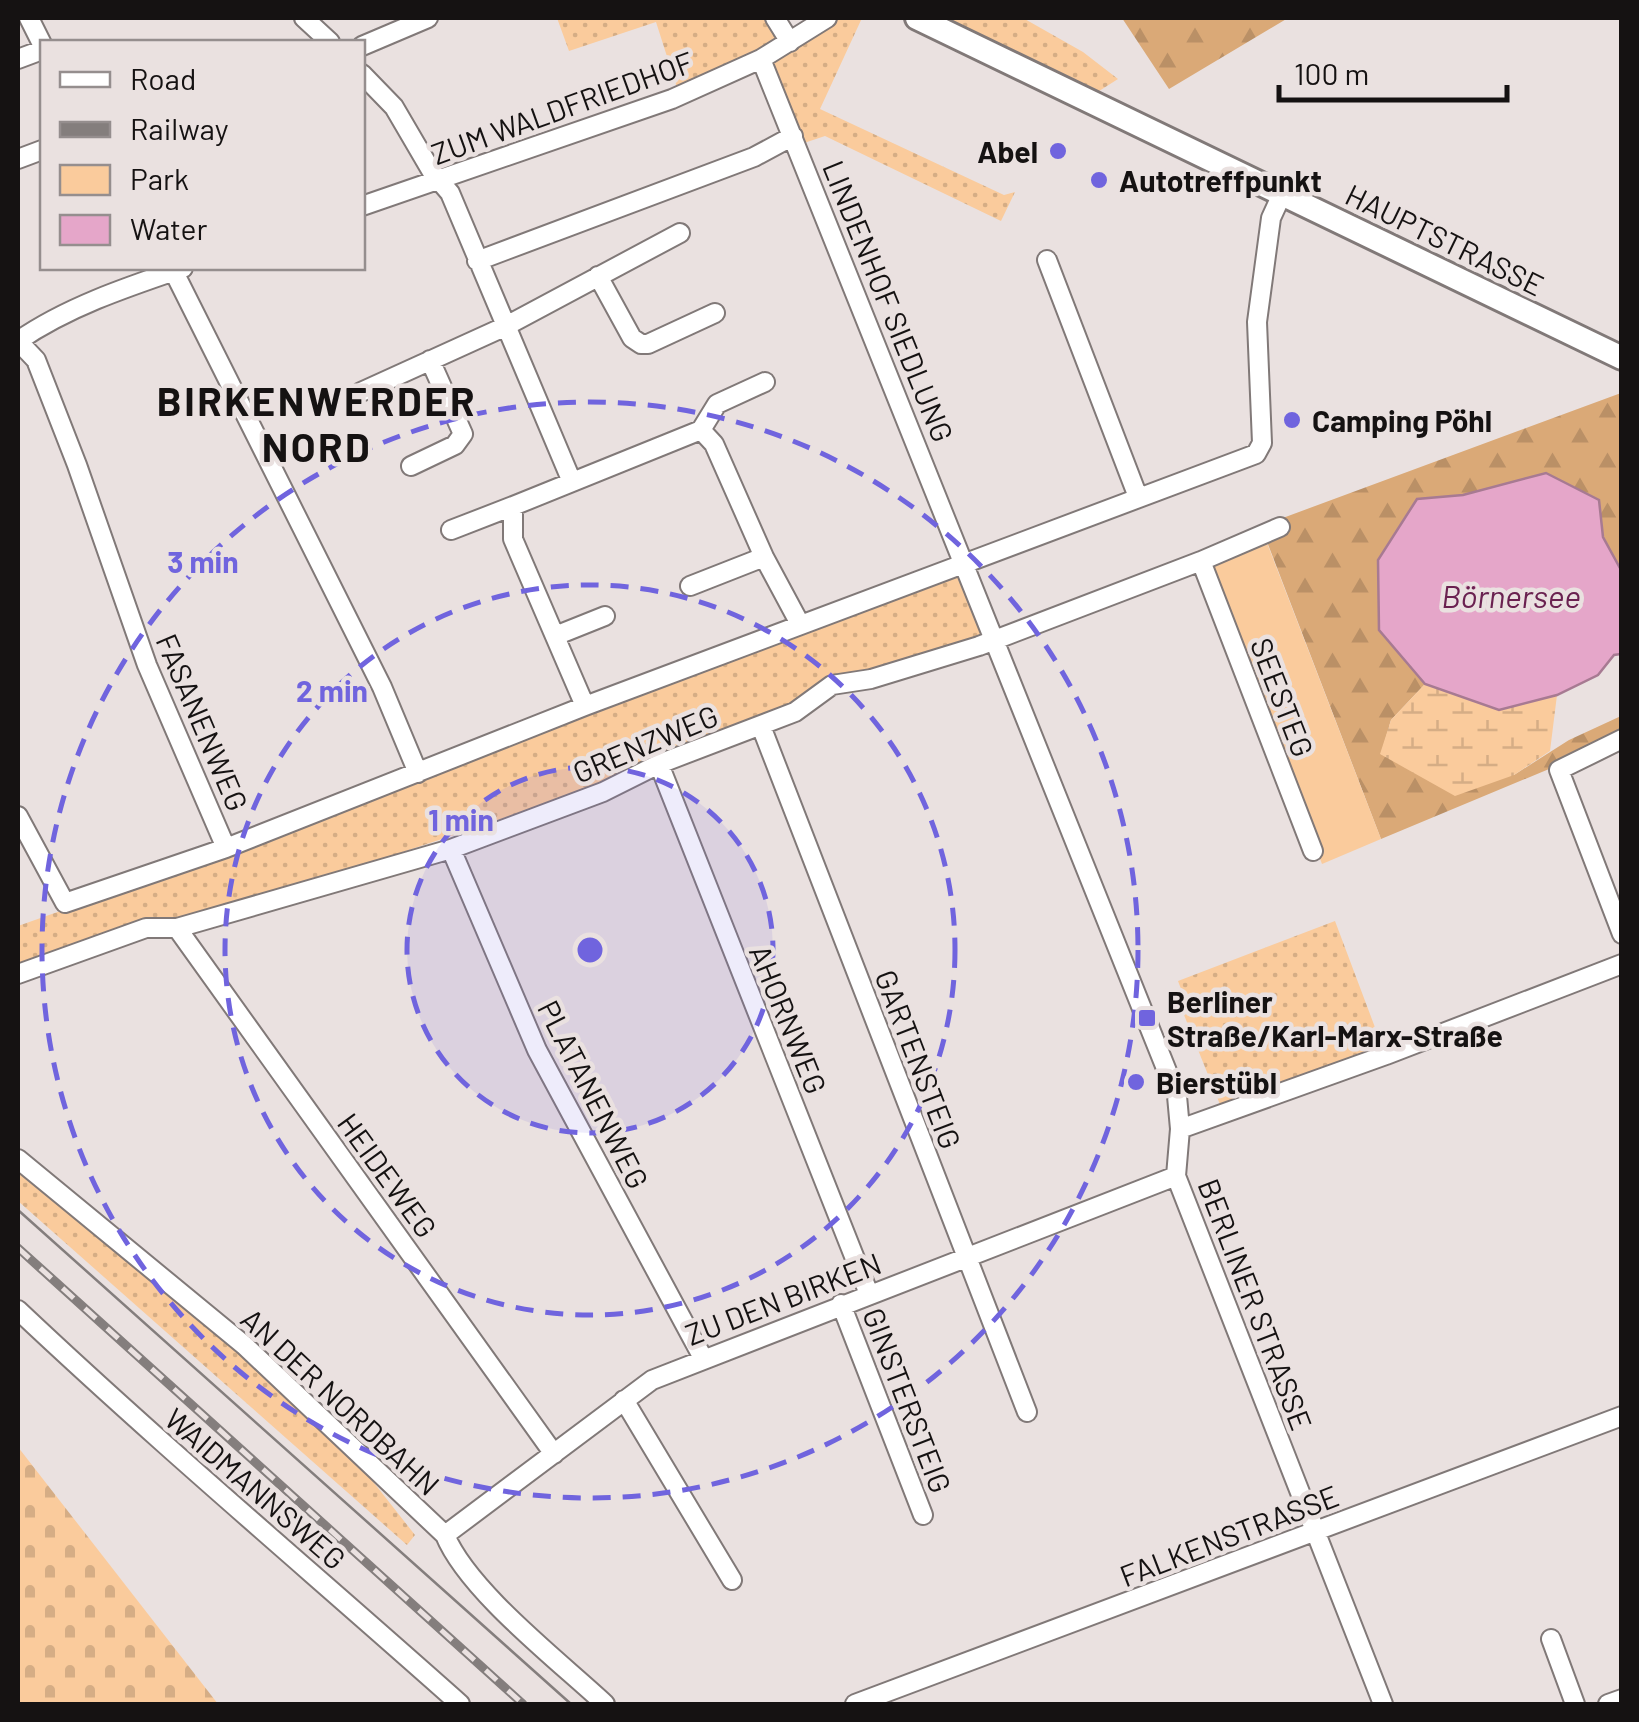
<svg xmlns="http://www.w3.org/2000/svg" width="1639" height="1722" font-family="Barlow,sans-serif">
	<defs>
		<pattern id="grass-dots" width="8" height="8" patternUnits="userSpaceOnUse" patternTransform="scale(2.5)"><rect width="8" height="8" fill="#facb9c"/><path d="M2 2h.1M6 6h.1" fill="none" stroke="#d5ad85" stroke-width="1.8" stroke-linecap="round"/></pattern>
		<pattern id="forest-firs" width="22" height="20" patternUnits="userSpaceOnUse" patternTransform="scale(2.5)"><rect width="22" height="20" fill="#daa977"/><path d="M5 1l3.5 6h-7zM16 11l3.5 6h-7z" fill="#ba9066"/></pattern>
		<pattern id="wetland-marsh" width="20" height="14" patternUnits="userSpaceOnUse" patternTransform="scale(2.5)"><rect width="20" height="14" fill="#facb9c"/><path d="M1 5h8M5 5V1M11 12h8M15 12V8" fill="none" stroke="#d5ad85"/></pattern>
		<pattern id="cemetery-stones" width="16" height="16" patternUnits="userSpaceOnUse" patternTransform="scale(2.5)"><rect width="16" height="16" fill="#facb9c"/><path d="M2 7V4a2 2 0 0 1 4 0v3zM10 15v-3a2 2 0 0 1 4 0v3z" fill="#d5ad85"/></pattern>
	</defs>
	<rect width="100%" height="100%" fill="#eae1e0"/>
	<path fill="url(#grass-dots)" d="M 557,18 L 773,18 L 788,41 L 679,94 L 656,22 L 569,51 Z
		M 829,18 L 862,18 L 820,109 L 1004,195 L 1015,192 L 1001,221 L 825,136 L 798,145 L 763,60 Z
		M 947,18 L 1023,18 L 1083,52 L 1118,79 L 1096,93 L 1034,65 Z
		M 964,567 L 993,632 L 547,803 L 451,836 L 315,881 L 154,924 L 18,966 L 18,926 L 159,876 Z
		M 1335,921 L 1382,1046 L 1221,1107 L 1178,1000 L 1184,997 L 1178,981 Z
		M 18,1149 L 356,1460 L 415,1535 L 407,1545 L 18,1201 Z"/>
	<path fill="url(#forest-firs)" d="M 1122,18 L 1288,18 L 1169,89 Z
		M 1621,393 L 1621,570 L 1603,537 L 1599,500 L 1546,473 L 1463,495 L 1417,499 L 1378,560 L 1379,630 L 1425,684 L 1391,720 L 1381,754 L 1414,770 L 1514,775 L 1569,740 L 1621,716 L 1621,739 L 1381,839 L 1261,526 Z"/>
	<path fill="url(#wetland-marsh)" d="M 1425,684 L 1499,710 L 1557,695 L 1550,751 L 1514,775 L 1455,796 L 1380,754 L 1391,720 Z"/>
	<path fill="url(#cemetery-stones)" d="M 18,1447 L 218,1704 L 18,1704 Z"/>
	<path fill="#facb9c" d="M 1267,543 L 1381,839 L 1322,864 L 1211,568 Z"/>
	<path fill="#e5a6c9" stroke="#a77a92" stroke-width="2.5" d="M 1546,473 L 1599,500 L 1603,537 L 1621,570 L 1621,654 L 1614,655 L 1598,675 L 1557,695 L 1499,710 L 1425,684 L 1379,630 L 1378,560 L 1417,499 L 1463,495 Z"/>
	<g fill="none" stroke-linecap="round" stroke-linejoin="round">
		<g stroke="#817978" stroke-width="22">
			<path id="minor" d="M 29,18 L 42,44
				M 304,18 L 330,42
				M 775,18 L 790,42
				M 362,46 L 428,18
				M 18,59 L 42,50
				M 761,59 L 1177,1096 L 1180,1129 L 1176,1176 L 1383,1704
				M 362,74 L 394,107 L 432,172 L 450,193 L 572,482
				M 18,159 L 42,150
				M 362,206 L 672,99 L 761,59 L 827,18
				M 1047,260 L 1138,497
				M 477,261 L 754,157 L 793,136
				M 172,268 L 382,687 L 418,773
				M 598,276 L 632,338 L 641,344 L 648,344 L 715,313
				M 18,341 L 36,360 L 77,465 L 147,665 L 226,848
				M 18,341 C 67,307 127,287 183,268
				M 361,392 L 504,327 L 680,233
				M 701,430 L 717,404 L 765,382
				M 411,466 L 455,445 L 463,434 L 430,360
				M 451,530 L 513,506
				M 1201,561 L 1313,851
				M 690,586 L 764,557
				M 555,636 L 605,616
				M 585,706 L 513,539 L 513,506 L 701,430 L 714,444 L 764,557 L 800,624
				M 761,726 L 1027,1412
				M 1622,739 L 1559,770 L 1622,934
				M 659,764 L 869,1294
				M 18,816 L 65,903 L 226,848 L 585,706 L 1256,454 L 1262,443 L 1257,322 L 1271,218 L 1283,192
				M 451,849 L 537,1050 L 703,1358
				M 177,928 L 554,1454
				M 18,974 L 146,928 L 177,928 L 198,922 L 451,849 L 603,792 L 659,764 L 795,712 L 832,685 L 871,679 L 979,646 L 1201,561 L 1280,527
				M 1180,1129 L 1386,1055 L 1622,964
				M 18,1159 L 244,1345 L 445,1535 C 468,1591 559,1661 605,1704
				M 841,1304 L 923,1515
				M 18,1310 C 161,1445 313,1573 460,1704
				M 624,1400 L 732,1580
				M 445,1535 L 652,1380 L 1176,1176
				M 1551,1639 L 1575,1704
				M 855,1704 L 1622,1416
				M 1608,1704 L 1622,1699"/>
		</g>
		<g stroke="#817978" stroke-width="28">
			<path id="secondary" d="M 917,18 L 1622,358"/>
		</g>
		<use href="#minor" stroke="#fff" stroke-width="18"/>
		<use href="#secondary" stroke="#fff" stroke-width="22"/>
		<path stroke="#847e7d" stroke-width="2.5" d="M 18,1210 L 571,1704"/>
		<g stroke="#847e7d" stroke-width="9">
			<path id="rail" d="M 18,1248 L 523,1704"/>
		</g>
		<use href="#rail" stroke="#eae1e0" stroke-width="5" stroke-dasharray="15" stroke-linecap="butt"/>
	</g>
	<circle cx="590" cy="950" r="183" fill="#7064de" fill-opacity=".12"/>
	<g fill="none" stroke="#7064de" stroke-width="5" stroke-dasharray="18 12">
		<circle cx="590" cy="950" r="183"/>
		<circle cx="590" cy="950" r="365"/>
		<circle cx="590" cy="950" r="548"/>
	</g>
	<g fill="#7064de" stroke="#eae1e0" stroke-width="4">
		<circle cx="1058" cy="151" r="10"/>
		<circle cx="1099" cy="180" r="10"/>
		<circle cx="1292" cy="420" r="10"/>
		<rect x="1137" y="1008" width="20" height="20" rx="5"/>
		<circle cx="1136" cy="1082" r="10"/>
	</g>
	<g text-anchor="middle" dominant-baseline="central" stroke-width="9" stroke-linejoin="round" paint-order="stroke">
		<g font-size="30" fill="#151212" stroke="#eae1e0">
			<text transform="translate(562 107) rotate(-20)">ZUM WALDFRIEDHOF</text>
			<text transform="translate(1445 239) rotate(26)">HAUPTSTRASSE</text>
			<text transform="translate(889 301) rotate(68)">LINDENHOF SIEDLUNG</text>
			<text transform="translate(1283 697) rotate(69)">SEESTEG</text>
			<text transform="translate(203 722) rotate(67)">FASANENWEG</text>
			<text transform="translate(645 743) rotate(-23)">GRENZWEG</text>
			<text transform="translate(789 1019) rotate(68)">AHORNWEG</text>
			<text transform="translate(919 1059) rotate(69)">GARTENSTEIG</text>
			<text transform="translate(594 1094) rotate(63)">PLATANENWEG</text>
			<text transform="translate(388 1175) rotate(54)">HEIDEWEG</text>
			<text transform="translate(783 1298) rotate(-21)">ZU DEN BIRKEN</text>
			<text transform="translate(1256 1304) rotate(69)">BERLINER STRASSE</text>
			<text transform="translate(908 1400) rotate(69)">GINSTERSTEIG</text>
			<text transform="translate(341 1401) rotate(43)">AN DER NORDBAHN</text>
			<text transform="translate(256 1488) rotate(41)">WAIDMANNSWEG</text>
			<text transform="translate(1229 1535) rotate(-21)">FALKENSTRASSE</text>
		</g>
		<g font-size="30" font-weight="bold" fill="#151212" stroke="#eae1e0" text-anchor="start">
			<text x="1038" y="151" text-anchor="end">Abel</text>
			<text x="1119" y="180">Autotreffpunkt</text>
			<text x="1312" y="420">Camping Pöhl</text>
			<text x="1167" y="1001">Berliner<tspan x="1167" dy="34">Straße/Karl-Marx-Straße</tspan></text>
			<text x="1156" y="1082">Bierstübl</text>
		</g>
		<g font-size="32" font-style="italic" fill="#6a2150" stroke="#eae1e0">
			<text x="1511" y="595">Börnersee</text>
		</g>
		<g font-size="40" font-weight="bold" letter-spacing="2.5" fill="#151212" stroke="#eae1e0">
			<text x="317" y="400">BIRKENWERDER<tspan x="317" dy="46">NORD</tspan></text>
		</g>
	</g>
	<circle cx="590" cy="950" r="15" fill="#7064de" stroke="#eae1e0" stroke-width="5"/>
	<g font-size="30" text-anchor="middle" font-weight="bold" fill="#7064de" stroke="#eae1e0" stroke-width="9" stroke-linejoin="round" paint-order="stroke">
		<text x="203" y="573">3 min</text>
		<text x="332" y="702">2 min</text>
		<text x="461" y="831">1 min</text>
	</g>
	<rect width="1639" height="1722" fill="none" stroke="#151212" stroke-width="40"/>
	<rect x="40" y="40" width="325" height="230" fill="#eae1e0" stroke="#958e8e" stroke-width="2.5"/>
	<rect x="60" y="72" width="50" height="15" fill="#ffffff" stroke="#958e8e" stroke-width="2.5"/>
	<text x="130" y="90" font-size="30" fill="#151212">Road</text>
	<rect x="60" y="122" width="50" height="15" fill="#847e7d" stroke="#958e8e" stroke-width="2.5"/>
	<text x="130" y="140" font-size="30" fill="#151212">Railway</text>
	<rect x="60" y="165" width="50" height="30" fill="#facb9c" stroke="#958e8e" stroke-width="2.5"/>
	<text x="130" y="190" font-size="30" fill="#151212">Park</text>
	<rect x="60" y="215" width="50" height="30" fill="#e5a6c9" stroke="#958e8e" stroke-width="2.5"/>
	<text x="130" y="240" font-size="30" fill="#151212">Water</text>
	<path d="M1279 85v15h228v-15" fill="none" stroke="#151212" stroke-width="5"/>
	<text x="1294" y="85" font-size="30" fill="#151212" stroke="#eae1e0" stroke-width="8" paint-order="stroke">100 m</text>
</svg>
